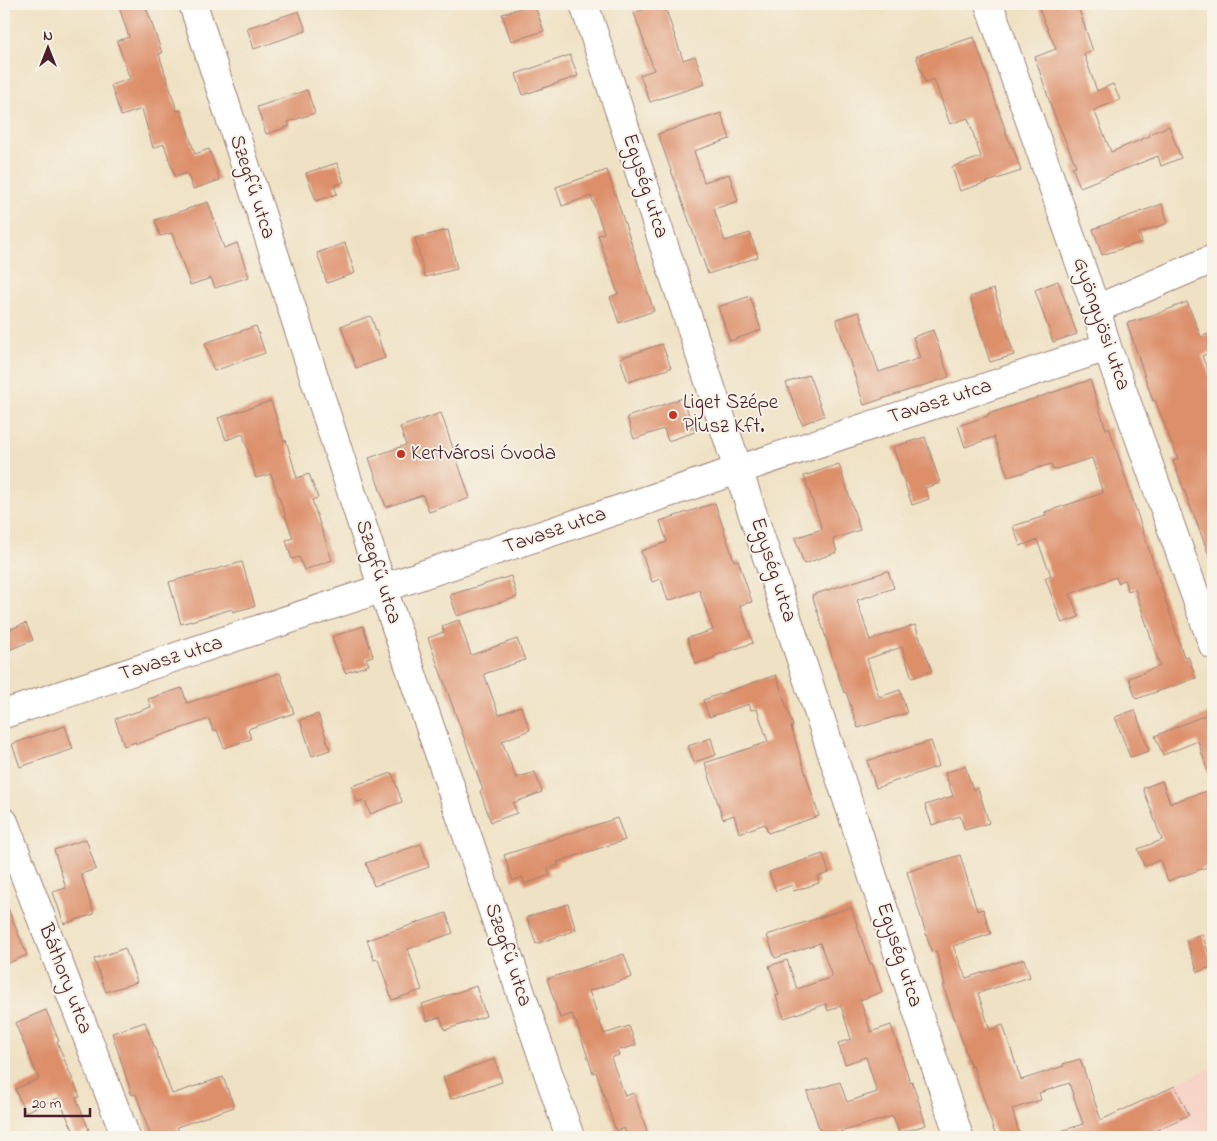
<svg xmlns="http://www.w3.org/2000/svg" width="1217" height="1141" font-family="'Indie Flower',sans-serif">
	<rect width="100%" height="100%" fill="#f7f3e8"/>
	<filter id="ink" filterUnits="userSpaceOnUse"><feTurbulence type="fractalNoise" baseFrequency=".02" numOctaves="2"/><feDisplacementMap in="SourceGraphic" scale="10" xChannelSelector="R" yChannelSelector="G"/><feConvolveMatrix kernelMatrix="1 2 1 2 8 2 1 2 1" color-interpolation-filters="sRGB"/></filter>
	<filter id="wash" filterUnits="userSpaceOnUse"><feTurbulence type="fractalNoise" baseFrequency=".0096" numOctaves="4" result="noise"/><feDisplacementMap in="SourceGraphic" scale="20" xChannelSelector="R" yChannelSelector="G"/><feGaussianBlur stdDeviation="1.12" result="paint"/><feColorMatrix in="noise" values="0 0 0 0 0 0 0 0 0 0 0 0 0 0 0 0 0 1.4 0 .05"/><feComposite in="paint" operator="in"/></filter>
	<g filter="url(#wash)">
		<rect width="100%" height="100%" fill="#efe1c3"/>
		<path fill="#f6d2c4" d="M 1213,1067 L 1213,1137 L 1109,1137 L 1102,1118 Z"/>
		<g id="blocks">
			<path fill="#dd8f6a" d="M 118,4 L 145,4 L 162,53 L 159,54 L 177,111 L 181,110 L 195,154 L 209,149 L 220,180 L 193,189 L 187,173 L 175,177 L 164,144 L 153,148 L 142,109 L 121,116 L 111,85 L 130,79 L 117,41 L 129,37 Z
				M 534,4 L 544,31 L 511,41 L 502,14 Z
				M 660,4 L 664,4 L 683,60 L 695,56 L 705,84 L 650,102 L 640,75 L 654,70 L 634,13 Z
				M 1037,4 L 1077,4 L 1093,51 L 1084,54 L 1097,91 L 1113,84 L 1120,100 L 1094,110 L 1111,152 L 1150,136 L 1149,134 L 1169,126 L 1181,158 L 1161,166 L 1158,156 L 1080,187 L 1072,167 L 1076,166 L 1052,109 L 1035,57 L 1056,49 Z
				M 299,11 L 306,31 L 254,49 L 247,28 Z
				M 974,37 L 1011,147 L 1013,147 L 1021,171 L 960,191 L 952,167 L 981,157 L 968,118 L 950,124 L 934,79 L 925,82 L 916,56 Z
				M 570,55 L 578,76 L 523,95 L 516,74 Z
				M 307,90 L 315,113 L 288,122 L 290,126 L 266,134 L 257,107 Z
				M 721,113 L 730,139 L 694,151 L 704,182 L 729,174 L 738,201 L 714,209 L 725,241 L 750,233 L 758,257 L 708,274 L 658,134 Z
				M 337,163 L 344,182 L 334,186 L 337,194 L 316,201 L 306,173 Z
				M 607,170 L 654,311 L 619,323 L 610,297 L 618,294 L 598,235 L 604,233 L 591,196 L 562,206 L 556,187 Z
				M 208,202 L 224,248 L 237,243 L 249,277 L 215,288 L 211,278 L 190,285 L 172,233 L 160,236 L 155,220 Z
				M 1162,204 L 1168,223 L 1139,233 L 1142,242 L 1102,255 L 1093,229 Z
				M 448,230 L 457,269 L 425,277 L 415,238 Z
				M 345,243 L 355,273 L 327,283 L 317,253 Z
				M 1058,281 L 1077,334 L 1053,342 L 1035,290 Z
				M 994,289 L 1014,355 L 990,362 L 970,297 Z
				M 750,296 L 761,330 L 730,341 L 718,307 Z
				M 1187,302 L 1201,337 L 1213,332 L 1213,351 L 1202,356 L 1213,383 L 1212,563 L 1173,461 L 1178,459 L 1155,400 L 1153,401 L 1127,323 L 1149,317 Z
				M 859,312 L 879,372 L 920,358 L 913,337 L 933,330 L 949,377 L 864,405 L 836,319 Z
				M 371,316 L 385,358 L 356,368 L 341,326 Z
				M 256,326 L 265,353 L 214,371 L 205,343 Z
				M 662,344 L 671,368 L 628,382 L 620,358 Z
				M 809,375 L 824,416 L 802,424 L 786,383 Z
				M 1090,380 L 1106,429 L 1109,427 L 1184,657 L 1188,656 L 1196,678 L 1136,699 L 1129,678 L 1160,666 L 1135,589 L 1128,591 L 1124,580 L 1118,583 L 1116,577 L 1070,594 L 1079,617 L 1062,623 L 1045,578 L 1051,575 L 1037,540 L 1020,546 L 1013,526 L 1046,516 L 1045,512 L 1103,493 L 1092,458 L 1053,470 L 1051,464 L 1008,477 L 994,437 L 965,447 L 958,426 L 988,416 L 988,414 Z
				M 683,398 L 695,432 L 668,441 L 664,429 L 634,439 L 627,417 Z
				M 271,401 L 284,441 L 286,440 L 297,478 L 309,474 L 318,498 L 312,500 L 332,560 L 304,570 L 299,557 L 292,559 L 286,540 L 293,538 L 271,474 L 256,478 L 243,434 L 226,440 L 218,418 Z
				M 441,413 L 470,498 L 429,512 L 423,495 L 386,507 L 369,458 L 406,445 L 400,427 Z
				M 925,437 L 940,483 L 925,488 L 929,499 L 912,505 L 893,447 Z
				M 839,464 L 860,530 L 833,539 L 837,552 L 804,564 L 795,538 L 822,529 L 804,476 Z
				M 715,503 L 734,561 L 738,560 L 752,602 L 740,605 L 753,643 L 714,656 L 715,657 L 696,664 L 687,638 L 713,630 L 699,590 L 668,601 L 661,579 L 652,582 L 641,551 L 667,542 L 660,521 Z
				M 242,562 L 255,606 L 233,612 L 232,609 L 181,624 L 169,582 Z
				M 888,571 L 894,588 L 857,600 L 870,640 L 915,625 L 932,671 L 912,678 L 902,647 L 867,659 L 879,697 L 900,690 L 907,713 L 858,728 L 846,692 L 844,693 L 812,595 Z
				M 511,576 L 517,597 L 457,616 L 450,595 Z
				M 459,620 L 471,655 L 517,639 L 525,660 L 484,674 L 499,715 L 521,706 L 530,730 L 502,741 L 516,778 L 535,772 L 542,792 L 513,803 L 517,813 L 491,822 L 480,791 L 483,790 L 428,638 L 444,632 L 442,626 Z
				M 26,623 L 33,640 L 4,652 L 4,632 Z
				M 363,626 L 373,656 L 366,658 L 369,665 L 345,673 L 332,637 Z
				M 280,673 L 294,713 L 248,729 L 251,739 L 224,748 L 217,730 L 213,731 L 209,719 L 136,744 L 136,742 L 124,746 L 115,719 L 151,707 L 148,699 L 182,688 L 187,703 Z
				M 776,675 L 793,726 L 791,727 L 819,816 L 768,833 L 765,824 L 739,833 L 734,815 L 723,819 L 705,763 L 768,742 L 757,709 L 751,710 L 749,704 L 709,717 L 703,700 Z
				M 1135,710 L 1149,751 L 1130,757 L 1115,717 Z
				M 1210,713 L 1213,724 L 1213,775 L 1209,776 L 1198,741 L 1163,755 L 1155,736 Z
				M 318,714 L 330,750 L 312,756 L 300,720 Z
				M 65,726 L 73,749 L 20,767 L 12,744 Z
				M 711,738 L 716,755 L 694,762 L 688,746 Z
				M 931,741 L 939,766 L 876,788 L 867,761 Z
				M 965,766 L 973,790 L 978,788 L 989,823 L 965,830 L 960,816 L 932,825 L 925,805 L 953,796 L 945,773 Z
				M 392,773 L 402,802 L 370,814 L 365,800 L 357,802 L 352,786 Z
				M 1162,781 L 1170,803 L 1213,789 L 1213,865 L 1168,881 L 1160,860 L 1144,866 L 1138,849 L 1162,840 L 1143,788 Z
				M 617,818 L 625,840 L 557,862 L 559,865 L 548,869 L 550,875 L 525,884 L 522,877 L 513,881 L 504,855 Z
				M 86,839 L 96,869 L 81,874 L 94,914 L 64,924 L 53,892 L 66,888 L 54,850 Z
				M 421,844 L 429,867 L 374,886 L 366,863 Z
				M 823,854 L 829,873 L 817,877 L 819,883 L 794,891 L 792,885 L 776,891 L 769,872 Z
				M 960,855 L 977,911 L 983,909 L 991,934 L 953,946 L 966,978 L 1024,959 L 1030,977 L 978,993 L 990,1030 L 1003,1025 L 1021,1080 L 1064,1066 L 1063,1064 L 1080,1059 L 1101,1120 L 1175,1086 L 1189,1115 L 1141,1137 L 1053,1137 L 1052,1134 L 1083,1124 L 1069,1083 L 1039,1093 L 1041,1100 L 1012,1109 L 1020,1137 L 996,1137 L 973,1066 L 971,1067 L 943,985 L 945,985 L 936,951 L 932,953 L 907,872 Z
				M 4,899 L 27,955 L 4,965 Z
				M 568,904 L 576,930 L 536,944 L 527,917 Z
				M 851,907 L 870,964 L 872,963 L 882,992 L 860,1000 L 871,1032 L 891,1025 L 910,1082 L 912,1081 L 926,1125 L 899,1133 L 893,1116 L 840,1132 L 841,1137 L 822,1137 L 807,1092 L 840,1082 L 847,1102 L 877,1092 L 866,1057 L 845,1064 L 838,1043 L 851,1039 L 841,1006 L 828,1011 L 826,1004 L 784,1018 L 776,996 L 779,995 L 769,966 L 787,960 L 797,989 L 832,977 L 820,943 L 775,958 L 767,935 Z
				M 446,913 L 453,933 L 408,949 L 422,990 L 392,1000 L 378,959 L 374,960 L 367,940 Z
				M 1202,934 L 1213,966 L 1198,972 L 1186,940 Z
				M 125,948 L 137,982 L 106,992 L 94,959 Z
				M 624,954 L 632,977 L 589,991 L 604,1034 L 629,1026 L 636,1045 L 617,1051 L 619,1055 L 611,1058 L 625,1096 L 634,1093 L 649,1137 L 628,1137 L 624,1128 L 616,1131 L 596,1072 L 593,1073 L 576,1022 L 575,1022 L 572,1014 L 560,1018 L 547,979 Z
				M 476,986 L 486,1016 L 445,1030 L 440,1017 L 427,1021 L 422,1004 Z
				M 46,1010 L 59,1041 L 57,1042 L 80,1097 L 76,1098 L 89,1130 L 76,1136 L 58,1098 L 25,1112 L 15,1089 L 39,1079 L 15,1023 Z
				M 145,1022 L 172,1094 L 223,1077 L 234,1107 L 177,1127 L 180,1133 L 168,1137 L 151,1137 L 136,1094 L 132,1095 L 112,1033 Z
				M 495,1059 L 502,1082 L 451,1099 L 443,1077 Z"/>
		</g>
	</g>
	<g filter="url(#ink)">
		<use href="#blocks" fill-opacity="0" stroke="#9c8077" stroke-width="1"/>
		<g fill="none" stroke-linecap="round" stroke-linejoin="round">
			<g stroke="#9c8077" stroke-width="30">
				<path id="minor" d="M 193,4 L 383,589 L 570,1137
					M 584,4 L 959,1137
					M 989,4 L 1096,309 L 1107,347 L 1213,645
					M 1096,309 L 1213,259
					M 4,714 C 372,593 739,469 1107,347
					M 4,822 L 126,1137"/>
			</g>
			<use href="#minor" stroke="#fff" stroke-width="28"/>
		</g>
	</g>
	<g fill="#c8321e" stroke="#f7f3e8" stroke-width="2">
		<circle cx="673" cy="415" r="5"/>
		<circle cx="401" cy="454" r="5"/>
	</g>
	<g text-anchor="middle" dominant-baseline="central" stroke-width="4" stroke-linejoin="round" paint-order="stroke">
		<g font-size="21" fill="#4a1f2b" stroke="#f7f3e8">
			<text transform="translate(645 186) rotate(72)">Egység utca</text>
			<text transform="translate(252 187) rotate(72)">Szegfű utca</text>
			<text transform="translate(1101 324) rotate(71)">Gyöngyösi utca</text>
			<text transform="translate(940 402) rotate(-18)">Tavasz utca</text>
			<text transform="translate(555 531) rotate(-19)">Tavasz utca</text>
			<text transform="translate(773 570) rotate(72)">Egység utca</text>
			<text transform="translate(378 572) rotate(72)">Szegfű utca</text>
			<text transform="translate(171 659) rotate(-18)">Tavasz utca</text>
			<text transform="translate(508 955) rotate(71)">Szegfű utca</text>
			<text transform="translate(899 955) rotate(72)">Egység utca</text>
			<text transform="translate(65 979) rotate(69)">Báthory utca</text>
		</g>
		<g font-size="21" fill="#4a1f2b" stroke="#f7f3e8" text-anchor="start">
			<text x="683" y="403">Liget Szépe<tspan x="683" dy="24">Plusz Kft.</tspan></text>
			<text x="411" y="454">Kertvárosi Óvoda</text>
		</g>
	</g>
	<rect width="1217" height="1141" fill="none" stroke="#f7f3e8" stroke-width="20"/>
	<g transform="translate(48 48)" stroke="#f7f3e8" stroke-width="4" paint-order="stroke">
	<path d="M0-4L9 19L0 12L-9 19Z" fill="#4a1f2b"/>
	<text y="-8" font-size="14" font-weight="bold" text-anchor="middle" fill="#4a1f2b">N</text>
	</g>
	<path d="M25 1108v8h65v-8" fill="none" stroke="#4a1f2b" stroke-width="2.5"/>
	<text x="32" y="1108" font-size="15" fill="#4a1f2b" stroke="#f7f3e8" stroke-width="4" paint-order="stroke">20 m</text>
</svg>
